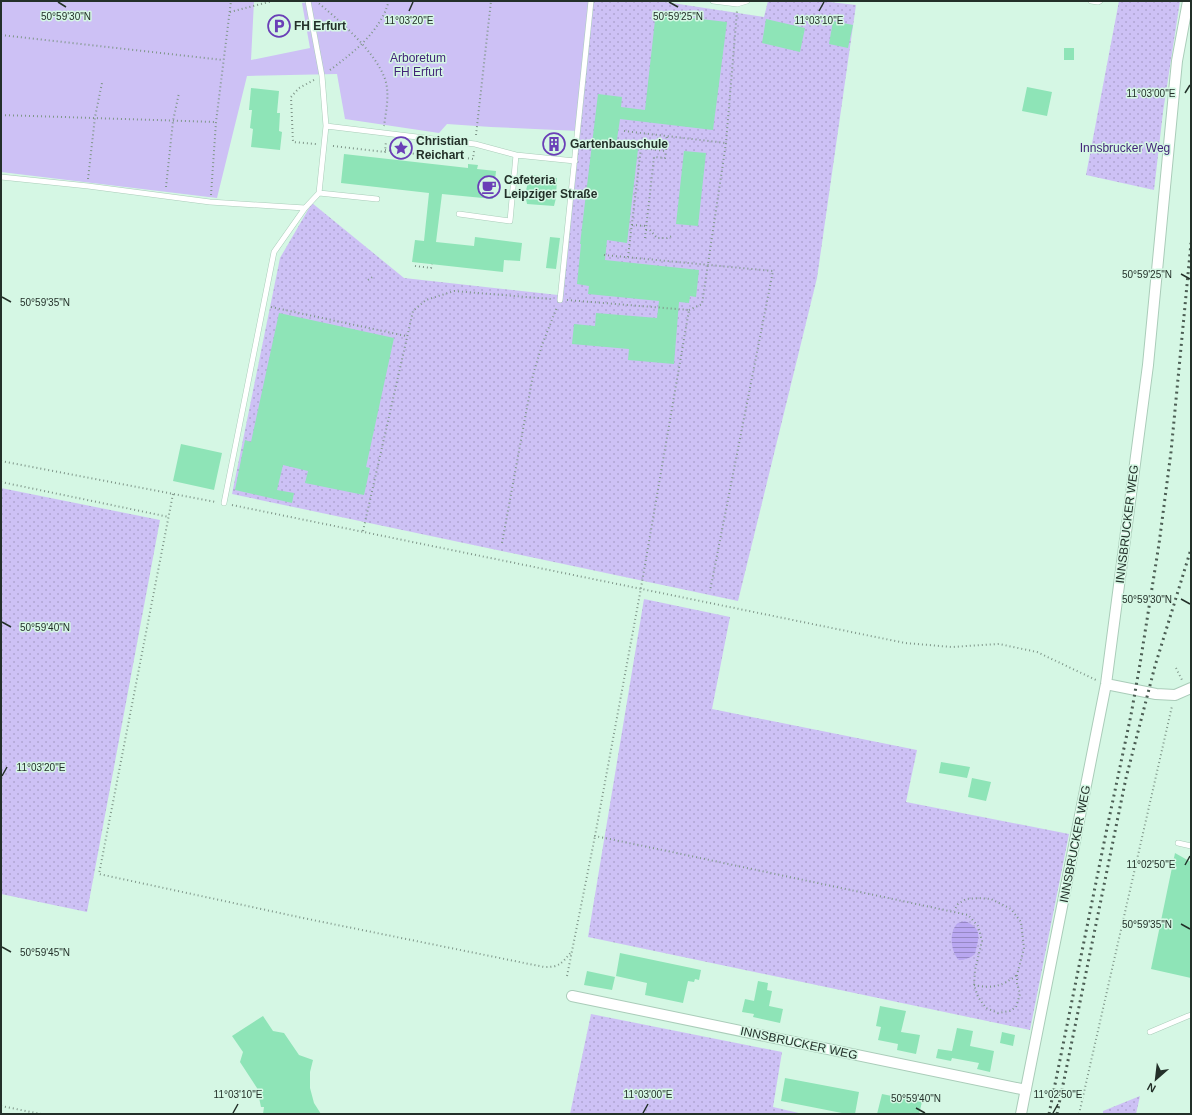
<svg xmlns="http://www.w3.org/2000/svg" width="1192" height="1115" font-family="Arial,sans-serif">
	<defs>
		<pattern id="grass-dots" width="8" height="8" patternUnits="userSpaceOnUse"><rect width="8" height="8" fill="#cdc1f5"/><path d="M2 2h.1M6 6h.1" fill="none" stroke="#b0a6d2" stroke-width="1.8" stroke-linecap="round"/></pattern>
		<pattern id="water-rules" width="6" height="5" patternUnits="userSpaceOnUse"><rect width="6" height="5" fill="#b9a7f1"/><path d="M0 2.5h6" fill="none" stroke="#9688c3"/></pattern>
	</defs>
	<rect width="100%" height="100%" fill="#d5f7e4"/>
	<path fill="url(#grass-dots)" d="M 593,1 L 659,1 L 764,17 L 768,1 L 821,1 L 856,5 L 817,278 L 738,601 L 232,494 L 280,258 L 312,203 L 404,278 L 558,295 Z
		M 1119,1 L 1180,1 L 1163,112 L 1154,190 L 1086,175 Z
		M 1,488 L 160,520 L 87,912 L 1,894 Z
		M 644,599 L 730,617 L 712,709 L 917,750 L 906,802 L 1069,834 L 1030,1030 L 588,937 Z
		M 591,1014 L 782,1052 L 773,1107 L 803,1114 L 570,1114 Z
		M 1140,1096 L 1136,1114 L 1103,1114 L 1103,1111 Z"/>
	<path fill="#cdc1f5" d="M 1,1 L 254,1 L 251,60 L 310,48 L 302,3 L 317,1 L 593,1 L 578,131 L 491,127 L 447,124 L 439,133 L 345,119 L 337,74 L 247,76 L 217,198 L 1,172 Z"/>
	<path fill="url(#water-rules)" d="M 965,921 C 983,929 979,937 975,954 C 970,958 965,960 959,960 C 951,952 949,934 956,925 C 958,922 962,922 965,921 Z"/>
	<path fill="#8ee4b7" d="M 656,11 L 693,15 L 692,18 L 727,22 L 713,130 L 620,119 L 616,146 L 638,149 L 627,243 L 607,240 L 605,260 L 699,270 L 696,297 L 690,296 L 689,303 L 679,302 L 674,364 L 628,360 L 629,349 L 572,344 L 574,324 L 595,326 L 596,313 L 657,318 L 659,301 L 588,294 L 589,286 L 577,284 L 581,244 L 580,244 L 598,94 L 622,97 L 621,107 L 645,110 Z
		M 766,19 L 805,28 L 800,52 L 762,43 Z
		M 833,21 L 853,25 L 848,48 L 829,44 Z
		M 1064,48 L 1074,48 L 1074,60 L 1064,60 Z
		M 1027,87 L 1052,92 L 1047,116 L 1022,111 Z
		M 251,88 L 279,91 L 277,113 L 280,113 L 279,131 L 282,132 L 280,150 L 251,147 L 253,129 L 250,128 L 252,110 L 249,110 Z
		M 547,138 L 562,139 L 561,151 L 546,149 Z
		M 684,151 L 706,153 L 698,226 L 676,224 Z
		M 344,154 L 468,168 L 468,164 L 478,165 L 477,169 L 496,171 L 493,199 L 442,194 L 436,242 L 474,246 L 475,237 L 522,243 L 520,261 L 504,260 L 503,272 L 412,262 L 415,240 L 424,241 L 429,193 L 341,183 Z
		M 530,175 L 557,178 L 556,198 L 554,206 L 527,204 L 525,194 Z
		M 550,237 L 560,238 L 556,269 L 546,268 Z
		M 279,313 L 394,338 L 366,467 L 370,468 L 364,495 L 305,483 L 308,471 L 283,465 L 277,490 L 294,493 L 292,503 L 235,490 L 245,440 L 251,442 Z
		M 181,444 L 222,453 L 214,490 L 173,481 Z
		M 941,762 L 970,767 L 967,778 L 939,773 Z
		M 972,778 L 991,782 L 986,801 L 968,797 Z
		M 1175,853 L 1191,862 L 1191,978 L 1151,969 Z
		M 620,953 L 701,970 L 699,980 L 695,979 L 694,982 L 688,981 L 683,1003 L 645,995 L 647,983 L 616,976 Z
		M 587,971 L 615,977 L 612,990 L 584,985 Z
		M 758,981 L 768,983 L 767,990 L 772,991 L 769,1006 L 783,1009 L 780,1023 L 753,1017 L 754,1014 L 742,1012 L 745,999 L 754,1001 Z
		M 880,1006 L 906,1011 L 901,1032 L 920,1035 L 916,1054 L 897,1050 L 898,1044 L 878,1040 L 881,1027 L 876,1026 Z
		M 263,1016 L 273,1031 L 284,1033 L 299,1055 L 313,1060 L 310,1072 L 310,1088 L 314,1103 L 321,1114 L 263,1114 L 264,1107 L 261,1107 L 257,1088 L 240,1062 L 243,1052 L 232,1036 Z
		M 957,1028 L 973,1031 L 970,1046 L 994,1051 L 990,1072 L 977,1069 L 979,1063 L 952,1058 L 951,1061 L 936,1058 L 938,1049 L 952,1051 Z
		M 1002,1032 L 1015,1035 L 1013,1046 L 1000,1043 Z
		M 785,1078 L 859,1092 L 855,1114 L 847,1114 L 781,1101 Z
		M 882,1094 L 922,1102 L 919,1114 L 877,1114 Z"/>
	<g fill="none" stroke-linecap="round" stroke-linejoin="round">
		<g stroke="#aaccb9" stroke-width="6">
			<path id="lane" d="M 713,1 L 737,4 L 747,1
				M 1091,1 L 1098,2 L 1100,1
				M 326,126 L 475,144 L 516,155
				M 1,177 L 88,186 L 210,202 L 305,208
				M 319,193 L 377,199
				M 459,214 L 510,221 L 516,155 L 575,161
				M 560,300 L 591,1
				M 224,503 L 274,252 L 305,208 L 319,193 L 326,126 L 322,76 L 308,1
				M 1178,843 L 1191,846
				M 1150,1032 L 1188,1016 L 1191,1015"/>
		</g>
		<g stroke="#aaccb9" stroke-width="12">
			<path id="street" d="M 1106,684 L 1156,694 L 1175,695 L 1191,688
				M 572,996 L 1026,1090
				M 1021,1114 L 1106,684 L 1148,365 L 1177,61 L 1188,1"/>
		</g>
		<path stroke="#7f9689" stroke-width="2" stroke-dasharray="1 3" stroke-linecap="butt" d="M 316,1 C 339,20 375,51 385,79 C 390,94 386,111 384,126
			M 230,12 L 273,1
			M 1,35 L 223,60
			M 330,70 C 350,55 371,39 383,16 C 386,11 387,6 389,1
			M 314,80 L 299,88 L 291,97 L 293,142 L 316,144
			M 1,115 L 216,122
			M 624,131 L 726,143
			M 476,135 L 491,1
			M 333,146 L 385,152 L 386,141
			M 385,150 L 416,154 L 422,152 L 473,159 L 474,151
			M 88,179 L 95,117 L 102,83
			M 166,187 L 173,121 L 179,93
			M 211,195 L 216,122 L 231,1
			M 632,225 L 646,226
			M 646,230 L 650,230 L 657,238 L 667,238 L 672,236
			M 645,238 L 654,157 L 665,158 L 666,151
			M 604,255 L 773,271 L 710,591
			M 628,257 L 641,148 L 666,151 L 667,136
			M 415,266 L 431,268 L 432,264
			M 368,280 L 374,276
			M 567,300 L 689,310 L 641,588 L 595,836 L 672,852 L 968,915 L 978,926 L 982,941 L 975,970 L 974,985 L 978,997 L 986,1008 L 998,1013 L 1010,1011 L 1016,1007 L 1020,994 L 1017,983 L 1017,975 L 1024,948 L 1021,922 L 1011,909 L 991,899 L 979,898 L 966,899 L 958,904 L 954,911
			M 271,307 L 406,336
			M 689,310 L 702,304 L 726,143 L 737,11
			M 1,461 L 216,502
			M 1,482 L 169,517
			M 173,494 L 99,874 L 303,918 L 544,967 C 560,967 561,964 572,951
			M 232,505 L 905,643 L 952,647 L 999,644 L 1037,652 L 1096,680
			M 363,531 L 413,311 L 426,300 L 454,291 L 551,299
			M 502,543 L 533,375 L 542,345 L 557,307
			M 1176,668 L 1182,680
			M 567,976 L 595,836
			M 974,985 C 993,989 1002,986 1017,975
			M 1,1106 L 41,1114
			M 1079,1114 L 1172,706"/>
		<use href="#lane" stroke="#fff" stroke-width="5"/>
		<use href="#street" stroke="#fff" stroke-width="10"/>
		<path stroke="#4c5e54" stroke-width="3" stroke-dasharray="2 4" stroke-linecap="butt" d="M 1049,1114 L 1106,833 L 1131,715 L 1140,664 L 1159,544 L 1171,452 L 1191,243
			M 1057,1114 L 1126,778 L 1155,666 L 1191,549"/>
	</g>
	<path fill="none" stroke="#233029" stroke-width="1.5" d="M 58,2 L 66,7M 669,2 L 678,7M 409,11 L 413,2M 819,11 L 824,2M 1185,93 L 1190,85M 1181,274 L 1190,279M 2,297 L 11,302M 1181,599 L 1190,604M 2,622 L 11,627M 2,776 L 7,767M 1185,865 L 1190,856M 1181,924 L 1190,929M 2,947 L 11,952M 916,1108 L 925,1113M 233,1113 L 238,1104M 643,1113 L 648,1104M 1053,1113 L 1058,1104"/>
	<defs>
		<g id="parking-ring" transform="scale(1.15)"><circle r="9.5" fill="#d5f7e4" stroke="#6a3fb7" stroke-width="1.5"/><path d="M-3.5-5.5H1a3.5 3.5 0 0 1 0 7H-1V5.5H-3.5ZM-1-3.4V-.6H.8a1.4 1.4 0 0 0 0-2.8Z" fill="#6a3fb7"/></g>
		<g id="building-ring" transform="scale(1.15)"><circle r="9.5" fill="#d5f7e4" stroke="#6a3fb7" stroke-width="1.5"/><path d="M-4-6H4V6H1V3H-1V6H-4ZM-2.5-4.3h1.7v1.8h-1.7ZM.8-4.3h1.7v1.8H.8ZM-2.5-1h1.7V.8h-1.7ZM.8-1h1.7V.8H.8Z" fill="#6a3fb7"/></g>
		<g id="sight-ring" transform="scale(1.15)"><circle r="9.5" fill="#d5f7e4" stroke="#6a3fb7" stroke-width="1.5"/><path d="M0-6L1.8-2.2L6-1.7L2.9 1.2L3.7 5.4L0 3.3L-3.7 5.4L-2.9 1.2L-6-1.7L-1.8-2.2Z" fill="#6a3fb7"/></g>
		<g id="cafe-ring" transform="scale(1.15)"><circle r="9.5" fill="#d5f7e4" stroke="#6a3fb7" stroke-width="1.5"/><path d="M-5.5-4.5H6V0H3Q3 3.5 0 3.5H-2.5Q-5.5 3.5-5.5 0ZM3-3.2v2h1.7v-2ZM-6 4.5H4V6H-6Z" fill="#6a3fb7"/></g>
	</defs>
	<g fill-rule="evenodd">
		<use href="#parking-ring" x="279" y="26"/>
		<use href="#building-ring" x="554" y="144"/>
		<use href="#sight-ring" x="401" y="148"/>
		<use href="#cafe-ring" x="489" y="187"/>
	</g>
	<g text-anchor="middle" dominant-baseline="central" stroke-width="3" stroke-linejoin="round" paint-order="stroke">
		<g font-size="12" font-weight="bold" fill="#233029" stroke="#d5f7e4" text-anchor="start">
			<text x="294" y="26">FH Erfurt</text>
			<text x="416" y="141">Christian<tspan x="416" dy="14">Reichart</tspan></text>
			<text x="570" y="144">Gartenbauschule</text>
			<text x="504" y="180">Cafeteria<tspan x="504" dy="14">Leipziger Straße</tspan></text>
		</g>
		<g font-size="12" fill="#422478" stroke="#d5f7e4">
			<text x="418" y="58">Arboretum<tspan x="418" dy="14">FH Erfurt</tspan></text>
			<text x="1125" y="148">Innsbrucker Weg</text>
		</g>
		<g font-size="12" fill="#233029" stroke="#d5f7e4">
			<text transform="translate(1127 524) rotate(-83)">INNSBRUCKER WEG</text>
			<text transform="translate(1075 844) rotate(-79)">INNSBRUCKER WEG</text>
			<text transform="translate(799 1043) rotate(12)">INNSBRUCKER WEG</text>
		</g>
	</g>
	<g font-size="10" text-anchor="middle" fill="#233029" stroke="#d5f7e4" stroke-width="3" stroke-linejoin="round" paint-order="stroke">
		<text x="66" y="20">50°59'30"N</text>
		<text x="678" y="20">50°59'25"N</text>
		<text x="409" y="24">11°03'20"E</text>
		<text x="819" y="24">11°03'10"E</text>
		<text x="1151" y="97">11°03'00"E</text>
		<text x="1147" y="278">50°59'25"N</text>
		<text x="45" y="306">50°59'35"N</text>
		<text x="1147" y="603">50°59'30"N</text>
		<text x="45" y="631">50°59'40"N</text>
		<text x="41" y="771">11°03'20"E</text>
		<text x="1151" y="868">11°02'50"E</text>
		<text x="1147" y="928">50°59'35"N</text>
		<text x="45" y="956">50°59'45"N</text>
		<text x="238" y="1098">11°03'10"E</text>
		<text x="648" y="1098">11°03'00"E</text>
		<text x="1058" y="1098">11°02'50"E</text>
		<text x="916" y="1102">50°59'40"N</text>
	</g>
	<rect width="1192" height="1115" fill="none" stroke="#233029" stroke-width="4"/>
	<g transform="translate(1156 1079) rotate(208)" stroke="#d5f7e4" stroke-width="3" paint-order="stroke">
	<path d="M0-3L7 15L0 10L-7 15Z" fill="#233029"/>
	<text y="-6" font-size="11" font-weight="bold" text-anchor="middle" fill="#233029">N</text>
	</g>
</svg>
